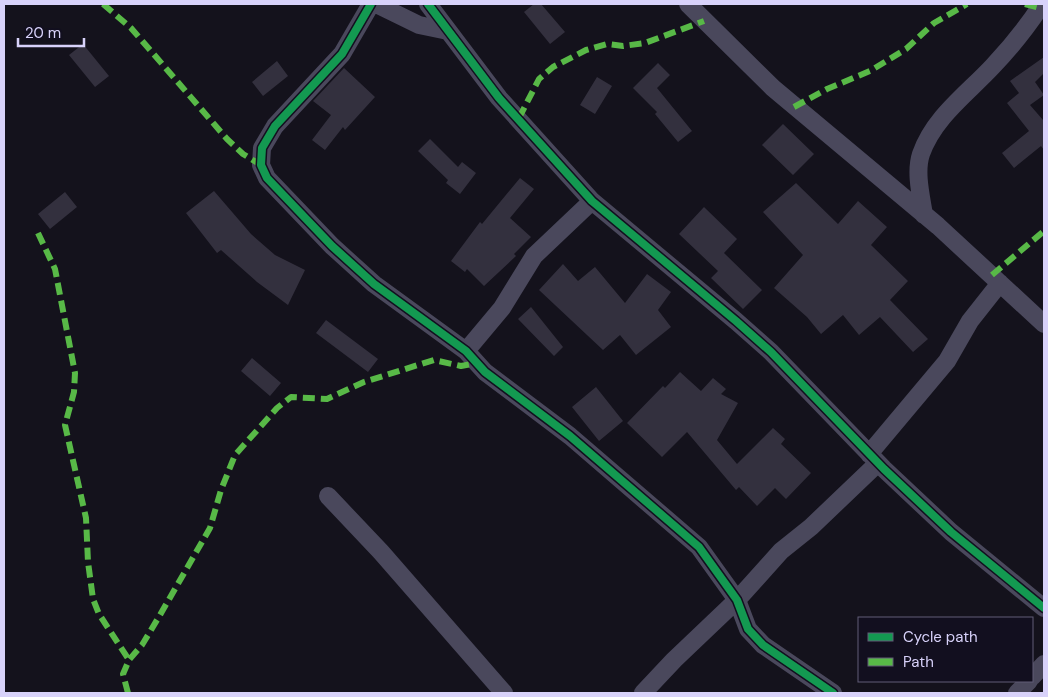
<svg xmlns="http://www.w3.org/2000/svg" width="1048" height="697" font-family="'DM Sans',sans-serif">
	<rect width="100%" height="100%" fill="#14121c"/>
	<path fill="#33303e" d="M 534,4 L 541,4 L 565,32 L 550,44 L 524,12 Z
		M 83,44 L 109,76 L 95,87 L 69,55 Z
		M 1044,57 L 1044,73 L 1035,82 L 1044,95 L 1030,105 L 1043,120 L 1044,119 L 1044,150 L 1041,146 L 1014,168 L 1002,153 L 1029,131 L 1007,103 L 1019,93 L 1010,81 Z
		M 277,61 L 288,76 L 263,96 L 252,82 Z
		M 658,63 L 670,75 L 657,88 L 692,131 L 678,142 L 655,114 L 657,112 L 633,88 Z
		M 344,68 L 375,97 L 345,130 L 343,127 L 325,150 L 312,140 L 331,115 L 313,101 Z
		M 597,77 L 612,86 L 595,114 L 580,105 Z
		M 783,124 L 814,154 L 793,175 L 762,145 Z
		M 430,139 L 458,167 L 462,162 L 476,173 L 460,194 L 446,183 L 448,180 L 418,151 Z
		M 520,178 L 534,189 L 510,218 L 531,237 L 514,254 L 516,256 L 484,286 L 467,269 L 465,272 L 451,261 L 480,222 L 482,224 Z
		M 796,183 L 838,224 L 858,201 L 887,227 L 871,245 L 908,281 L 890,300 L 928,339 L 913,352 L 880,317 L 859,335 L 843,315 L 821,334 L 807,317 L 774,288 L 803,255 L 763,212 Z
		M 214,191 L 251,234 L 275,255 L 305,270 L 288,305 L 257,282 L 221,250 L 217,253 L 186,213 Z
		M 65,192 L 77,207 L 50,229 L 38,214 Z
		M 704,207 L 737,239 L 724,253 L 762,290 L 743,309 L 711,278 L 718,271 L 679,234 Z
		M 563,264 L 578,281 L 595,267 L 625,303 L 647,274 L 671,292 L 658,310 L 671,327 L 636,355 L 620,335 L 603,350 L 539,290 Z
		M 531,307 L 563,347 L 554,356 L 518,319 Z
		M 326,320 L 378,359 L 368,372 L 316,333 Z
		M 252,358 L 281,383 L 270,396 L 241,371 Z
		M 680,372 L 701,391 L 713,378 L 726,389 L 721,394 L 738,403 L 717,440 L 737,464 L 773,428 L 785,439 L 781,444 L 811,473 L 786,499 L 775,488 L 757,506 L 739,487 L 736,490 L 687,432 L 662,457 L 627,423 L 663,386 L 665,388 Z
		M 596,387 L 623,421 L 599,441 L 572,407 Z"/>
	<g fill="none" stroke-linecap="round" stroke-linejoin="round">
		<path stroke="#4a485c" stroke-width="18" d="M 371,4 L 342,54 L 275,126 L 262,148 L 261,165 L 267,178 L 332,246 L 374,284 L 466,351 L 485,372 L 570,436 L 699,547 L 737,600 L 748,629 L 763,645 L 833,693
			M 376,4 L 419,25 L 448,31
			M 428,4 L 499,98 L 592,201 L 736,321 L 771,352 L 884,469 L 951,532 L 1044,608
			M 688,4 L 773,88 L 938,226 L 1044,324
			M 924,215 C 921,196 915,172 921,154 C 934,117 967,94 993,66 C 1011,47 1028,26 1042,4
			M 466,351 L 502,308 L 534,256 L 592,201
			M 869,454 L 947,361 L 970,321 L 1000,283
			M 328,496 L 381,552 L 504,693
			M 1032,677 L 1044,664
			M 643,693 L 674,660 L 737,600 L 781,551 L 811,527 L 878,463
			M 1017,693 L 1029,681"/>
		<path stroke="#58b947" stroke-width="6" stroke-dasharray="12 6" stroke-linecap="butt" d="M 103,4 L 131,28 L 227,139 L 243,154 L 261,165
			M 1025,4 L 1040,8
			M 794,107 L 827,89 L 870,71 L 906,49 L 934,23 L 967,4
			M 519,118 L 539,79 L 553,67 L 586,50 L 607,44 L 623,46 L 645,43 L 704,21
			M 38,233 L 55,269 L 75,373 L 74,392 L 65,425 L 86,518 L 88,562 L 93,599 L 99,614 L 129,660
			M 992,275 L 1044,231
			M 128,693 L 123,674 L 129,660 L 142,645 L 160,615 L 210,528 L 221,490 L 235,455 L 277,408 L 291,397 L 327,399 L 364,382 L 434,360 L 461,366 L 477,363"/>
		<g stroke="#120f1f" stroke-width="11">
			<path id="cycleway" d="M 371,4 L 342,54 L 275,126 L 262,148 L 261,165 L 267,178 L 332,246 L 374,284 L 466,351 L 485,372 L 570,436 L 699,547 L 737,600 L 748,629 L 763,645 L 833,693
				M 428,4 L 499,98 L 592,201 L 736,321 L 771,352 L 884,469 L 951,532 L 1044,608"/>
		</g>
		<use href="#cycleway" stroke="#139951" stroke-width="8"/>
	</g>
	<rect width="1048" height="697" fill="none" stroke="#d8d2fa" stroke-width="10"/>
	<rect x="858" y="617" width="175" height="65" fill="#120f1f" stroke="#615d77"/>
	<rect x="868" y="633" width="25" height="8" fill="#139951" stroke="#615d77"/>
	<text x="903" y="642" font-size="15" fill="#d8d2fa">Cycle path</text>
	<rect x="868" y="658" width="25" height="8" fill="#58b947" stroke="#615d77"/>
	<text x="903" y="667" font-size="15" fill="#d8d2fa">Path</text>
	<path d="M18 38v8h66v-8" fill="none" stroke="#d8d2fa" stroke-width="2.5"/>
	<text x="25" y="38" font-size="15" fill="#d8d2fa" stroke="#120f1f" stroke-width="4" paint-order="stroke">20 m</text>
</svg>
